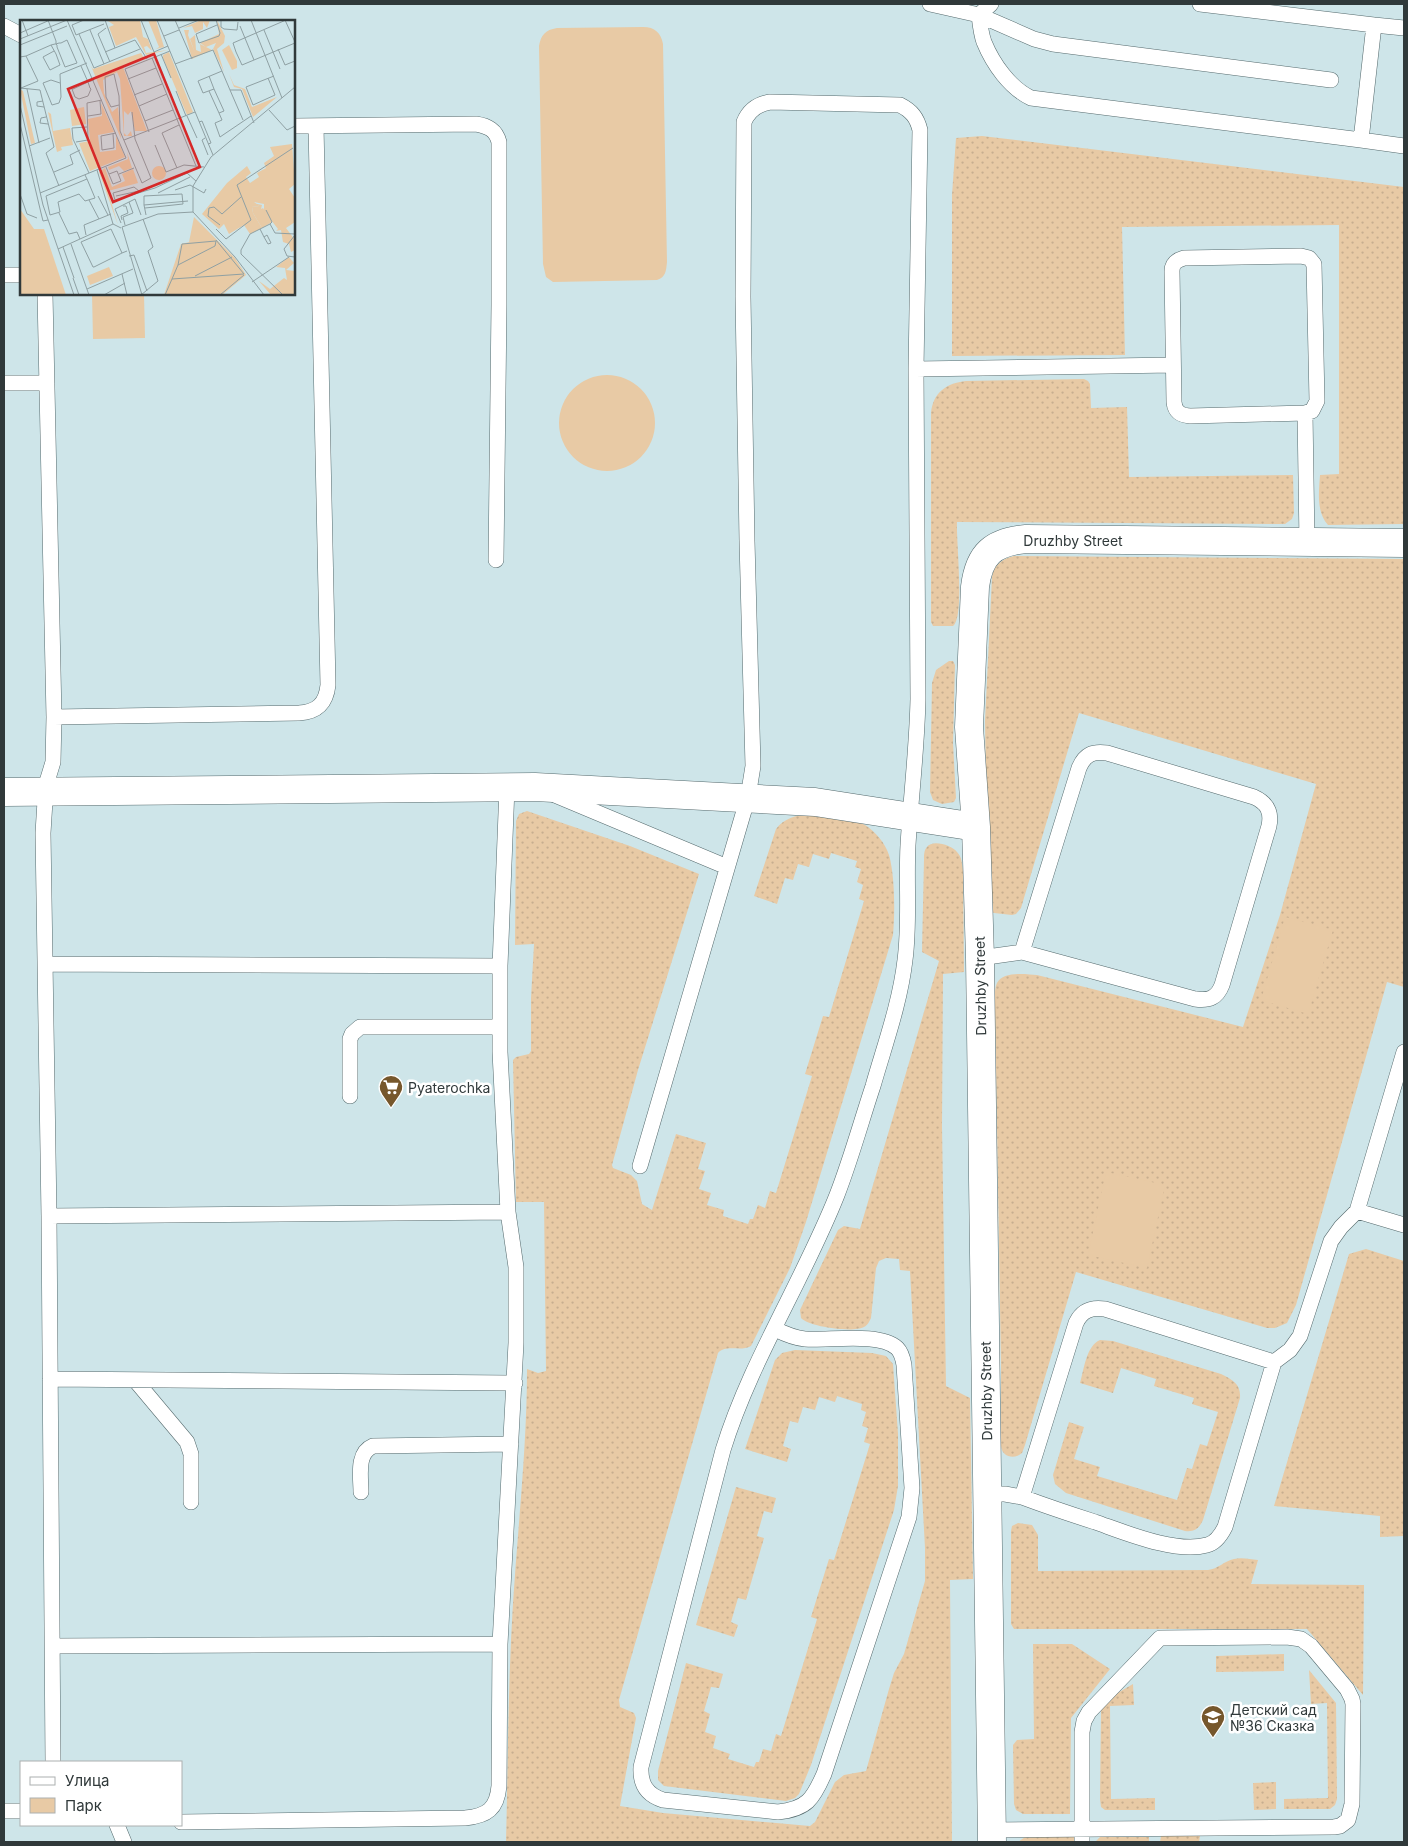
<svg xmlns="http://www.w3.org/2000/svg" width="1408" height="1846" font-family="Inter,sans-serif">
	<defs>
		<pattern id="grass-dots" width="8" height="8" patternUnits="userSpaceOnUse" patternTransform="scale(1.25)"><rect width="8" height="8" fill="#e8caa5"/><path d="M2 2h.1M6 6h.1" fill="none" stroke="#c7ae8f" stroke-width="1.8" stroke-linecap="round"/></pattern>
	</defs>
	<rect width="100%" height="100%" fill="#cee5e9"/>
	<path fill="url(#grass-dots)" d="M 982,136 L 1404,187 L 1404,524 L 1328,525 C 1316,512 1319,491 1320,475 L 1339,474 L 1339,225 L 1122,227 L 1125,355 L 952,356 L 952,195 L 956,138 Z
		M 1084,379 L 1088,381 L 1090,384 L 1091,408 L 1127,407 L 1129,477 L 1293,475 L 1294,513 L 1292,519 L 1285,524 L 957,522 C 956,540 965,617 953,626 L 933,626 L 931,622 L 931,413 C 933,393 946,383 966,381 Z
		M 1014,556 L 1404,559 L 1404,987 L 1387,982 L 1296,1305 L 1287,1323 L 1275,1328 L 1267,1328 L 1076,1272 L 1025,1445 L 1022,1453 C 1014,1460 1002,1457 1001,1446 L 1001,1367 L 995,1008 C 995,1000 994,989 997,983 C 1003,971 1026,974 1037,975 L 1243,1027 L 1280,915 L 1316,784 L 1079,713 L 1021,908 L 1016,914 L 1012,915 L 994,913 L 991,911 L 988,903 L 985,721 L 992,577 C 994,565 1002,559 1014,556 Z
		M 949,661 L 953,661 L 955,665 L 953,743 L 956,798 L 954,802 L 942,804 L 933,800 L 930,792 L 932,683 L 936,670 Z
		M 527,811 L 630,846 L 699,874 L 638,1070 L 612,1165 L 613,1168 L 631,1175 L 637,1181 L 642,1204 L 652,1210 L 676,1134 L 706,1143 L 698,1169 L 705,1171 L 699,1189 L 711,1193 L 707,1205 L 724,1210 L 723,1216 L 748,1224 L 750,1219 L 753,1219 L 758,1205 L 765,1208 L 770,1191 L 776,1193 L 812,1076 L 805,1074 L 823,1016 L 829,1017 L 864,901 L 859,899 L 863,885 L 857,882 L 861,869 L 855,867 L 857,861 L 831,853 L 829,859 L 813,854 L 809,867 L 798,864 L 793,880 L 785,878 L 777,904 L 754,896 L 776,829 C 787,815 804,813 821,816 C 835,818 853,818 865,825 C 876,832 885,843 889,855 C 895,876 895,914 893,935 L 806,1222 L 790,1268 L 751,1346 C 741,1352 726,1344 718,1353 L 619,1700 L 620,1707 L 634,1713 L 636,1718 L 620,1806 L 663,1813 L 810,1826 L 815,1822 L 835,1782 L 844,1775 L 866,1771 L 889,1689 L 894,1673 L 904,1654 L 925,1581 L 925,1548 L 910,1271 L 900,1270 L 899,1259 L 886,1258 L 879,1261 L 876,1268 L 871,1318 C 869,1322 868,1325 864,1327 C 854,1333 809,1327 801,1318 L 800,1310 L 838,1230 L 844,1226 L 860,1229 L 939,961 L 922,952 L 924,859 C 924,855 924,850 927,847 C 932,839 952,845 957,852 C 962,857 962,864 963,871 L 964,972 L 943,974 L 942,1126 L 946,1386 L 970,1398 L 973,1579 L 950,1580 L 952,1842 L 506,1842 C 508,1763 508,1683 513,1603 C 518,1525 527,1447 527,1369 L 538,1373 L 546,1371 L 544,1202 L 516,1202 L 513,1060 L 516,1057 L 529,1054 L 531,1051 L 531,998 L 534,944 L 515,945 L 516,821 L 519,814 Z
		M 1366,1249 L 1404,1261 L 1404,1536 L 1380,1537 L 1380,1516 L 1274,1506 L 1349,1254 Z
		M 1100,1340 L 1113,1341 L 1221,1374 C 1233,1380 1241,1384 1240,1398 L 1203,1520 C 1199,1529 1194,1532 1185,1531 L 1066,1493 L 1055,1484 L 1053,1475 L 1069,1422 L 1084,1427 L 1074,1459 L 1100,1467 L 1097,1476 L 1177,1500 L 1187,1468 L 1192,1469 L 1200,1444 L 1207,1446 L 1218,1412 L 1192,1404 L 1194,1398 L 1154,1386 L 1156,1379 L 1121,1368 L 1113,1393 L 1080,1383 C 1084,1370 1086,1346 1100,1340 Z
		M 795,1350 L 872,1353 L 886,1356 L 893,1364 L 898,1434 L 898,1486 L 894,1510 L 811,1765 L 799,1794 L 795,1798 L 786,1801 L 664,1786 L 658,1780 L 658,1771 L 686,1663 L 723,1674 L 719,1688 L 711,1687 L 704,1711 L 710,1714 L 705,1732 L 716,1736 L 713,1748 L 730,1754 L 728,1759 L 754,1767 L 756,1762 L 759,1762 L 763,1749 L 771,1751 L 776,1734 L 781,1736 L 817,1619 L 811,1617 L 829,1559 L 834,1560 L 870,1444 L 864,1442 L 868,1428 L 862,1426 L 866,1412 L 861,1410 L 862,1404 L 837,1396 L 835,1402 L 819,1397 L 815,1410 L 803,1407 L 798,1423 L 790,1421 L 783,1446 L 791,1449 L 787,1462 L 745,1449 L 775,1360 L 782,1353 Z
		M 736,1487 L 776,1498 L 772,1513 L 764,1511 L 757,1536 L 764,1538 L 746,1600 L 738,1598 L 731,1622 L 738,1625 L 734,1637 L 696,1625 Z
		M 1018,1523 L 1032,1525 L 1038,1535 L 1038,1571 L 1208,1570 C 1218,1569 1224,1561 1234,1559 C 1241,1557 1250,1559 1258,1560 L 1251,1584 L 1364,1585 L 1363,1695 L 1307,1629 L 1014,1629 L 1011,1624 L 1011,1531 L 1012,1526 Z
		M 1033,1644 L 1072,1644 L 1110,1669 L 1071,1718 L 1070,1814 L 1023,1814 L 1016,1810 L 1014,1804 L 1013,1745 L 1017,1740 L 1034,1739 Z
		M 1284,1654 L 1284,1671 L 1216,1672 L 1216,1656 Z
		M 1309,1670 L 1336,1703 L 1337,1799 L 1335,1805 L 1330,1809 L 1284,1809 L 1284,1799 L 1328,1798 L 1327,1703 L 1311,1704 Z
		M 1133,1684 L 1134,1705 L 1110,1706 L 1111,1799 L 1155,1798 L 1155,1810 L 1105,1810 L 1101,1807 L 1100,1799 L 1101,1710 L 1109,1698 Z
		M 1276,1782 L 1276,1809 L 1254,1810 L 1253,1783 Z
		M 1161,1836 L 1200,1836 L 1199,1842 L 1160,1842 Z
		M 1025,1837 L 1074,1837 L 1074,1842 L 1018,1842 Z
		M 1100,1837 L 1149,1837 L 1149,1842 L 1095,1842 Z"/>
	<path fill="#e8caa5" d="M 643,27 C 655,27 661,33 663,44 L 667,262 C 666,271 666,277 657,280 L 553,282 L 546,277 L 543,264 L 539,46 C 541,35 545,30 557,28 Z
		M 92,294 L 144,294 L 145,338 L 93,339 Z
		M559 423a48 48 0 1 1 96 0a48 48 0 1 1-96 0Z
		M 1285,917 L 1333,930 L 1308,1014 L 1261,1000 Z
		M 1106,1172 L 1165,1185 L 1147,1268 L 1088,1255 Z"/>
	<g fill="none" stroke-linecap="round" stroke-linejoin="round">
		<g stroke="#556a6d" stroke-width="16">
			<path id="lane" d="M 930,4 L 979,15 L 1034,39 L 1053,44 L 1331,80
				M 991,4 L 979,15 C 980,24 981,34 984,42 C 993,64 1010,88 1031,98 L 1361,140 L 1374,25 L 1200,4
				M 1374,25 L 1404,28
				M 4,26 L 21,35
				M 294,126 L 476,124 C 488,126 496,130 499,142 L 499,305 L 496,560
				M 1361,140 L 1404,146
				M 4,275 L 21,275
				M 45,294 L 54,717 L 53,762 L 46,785 L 43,833 L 49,1216 L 53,1762
				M 916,369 L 1173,365
				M 4,383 L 47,383
				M 1305,413 L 1190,416 C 1180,415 1175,412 1174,402 L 1172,271 C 1172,263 1177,260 1184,258 L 1301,256 L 1309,258 L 1314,264 L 1317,401 L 1312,411 L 1305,413 L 1307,542
				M 54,717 L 299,713 C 317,712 326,704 328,685 L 316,126
				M 555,795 L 727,867
				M 980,958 L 1022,952 L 1195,999 C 1209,1001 1217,998 1222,985 L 1269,826 C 1272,811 1267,803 1254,797 L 1107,753 C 1093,751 1085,754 1079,768 L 1022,952
				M 46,964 L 500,966 L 507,787
				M 500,966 L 500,1052 L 508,1212
				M 350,1096 L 350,1039 L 352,1034 L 360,1027 L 499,1027
				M 640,1166 L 748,797 L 753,766 L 747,541 L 743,297 L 744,122 C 749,110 758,104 770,102 L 900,105 C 912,111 917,118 920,130 L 916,369 L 918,699 C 917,748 911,796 908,845 C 906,883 910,922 905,960 C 900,1003 885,1044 873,1086 C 861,1122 851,1159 837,1195 C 803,1281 750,1362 723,1450 L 641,1767 C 640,1784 647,1795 663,1800 L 778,1812 C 807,1809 813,1799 824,1774 L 909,1517 L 912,1488 L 904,1365 C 903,1359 901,1352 897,1348 C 879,1332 828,1341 805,1339 C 794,1338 785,1334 775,1329
				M 1357,1211 L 1404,1225
				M 49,1216 L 508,1212 L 516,1267 L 516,1343 L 500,1644 L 499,1786 C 497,1809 487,1816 465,1818 L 181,1822
				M 50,1379 L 515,1383
				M 135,1380 L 187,1442 L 191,1454 L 191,1502
				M 361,1492 C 361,1477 356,1453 373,1446 L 511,1444
				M 987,1494 L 1005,1494 L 1022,1497 C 1046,1506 1070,1514 1095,1522 C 1124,1532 1176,1554 1207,1545 C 1216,1543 1221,1535 1225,1527 L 1274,1362 L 1290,1350 L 1300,1336 L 1331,1241 L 1341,1227 L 1357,1211 L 1404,1052
				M 1022,1497 L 1076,1323 C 1082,1310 1092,1307 1105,1309 L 1274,1362
				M 53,1646 L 500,1644
				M 4,1811 L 21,1811
				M 117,1825 L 124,1842
				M 992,1830 L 1334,1827 L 1340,1826 L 1348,1820 L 1352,1804 L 1353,1704 L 1352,1699 L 1347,1689 L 1311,1646 L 1301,1639 L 1287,1637 L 1160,1638 L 1089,1712 L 1084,1721 L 1082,1732 L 1082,1842"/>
		</g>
		<g stroke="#556a6d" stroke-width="29">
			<path id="street" d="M 4,792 L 535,787 L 815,802 L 976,827
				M 992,1842 L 980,958 L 976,827 L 969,727 L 975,587 C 979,554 993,542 1026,539 L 1404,543"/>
		</g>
		<use href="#lane" stroke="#fff" stroke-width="15"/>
		<use href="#street" stroke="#fff" stroke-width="28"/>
	</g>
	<defs>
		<g id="supermarket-pin" transform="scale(1.25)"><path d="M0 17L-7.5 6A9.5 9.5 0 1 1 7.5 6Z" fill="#76572c" stroke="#fff"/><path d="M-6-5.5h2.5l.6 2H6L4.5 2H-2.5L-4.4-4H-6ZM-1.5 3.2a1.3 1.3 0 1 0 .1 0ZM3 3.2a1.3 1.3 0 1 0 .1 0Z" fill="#fff"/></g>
		<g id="school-pin" transform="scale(1.25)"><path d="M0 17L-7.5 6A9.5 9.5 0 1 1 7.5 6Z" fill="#76572c" stroke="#fff"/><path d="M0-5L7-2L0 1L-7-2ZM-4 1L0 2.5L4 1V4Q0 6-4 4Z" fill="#fff"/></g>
	</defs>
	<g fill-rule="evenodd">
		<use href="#supermarket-pin" x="391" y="1087"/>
		<use href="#school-pin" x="1213" y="1717"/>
	</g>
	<g text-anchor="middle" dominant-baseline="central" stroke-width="5" stroke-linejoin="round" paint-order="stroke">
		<g font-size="14" fill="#30393a" stroke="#fff">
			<text x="1073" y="540">Druzhby Street</text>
			<text transform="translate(980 986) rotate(-91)">Druzhby Street</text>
			<text transform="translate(986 1391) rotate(-91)">Druzhby Street</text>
		</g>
		<g font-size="14" fill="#30393a" stroke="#fff" text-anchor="start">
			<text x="408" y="1087">Pyaterochka</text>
			<text x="1230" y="1709">Детский сад<tspan x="1230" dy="16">№36 Сказка</tspan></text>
		</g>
	</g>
	<g transform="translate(20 20)">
		<rect width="275" height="275" fill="#cee5e9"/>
		<path d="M 120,0 L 123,17 L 128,19 L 132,31 L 127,26 L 124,27 L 126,33 L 148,30 L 126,35 L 116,17 L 96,26 L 89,7 L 94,5 L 88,1 ZM 209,25 L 217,41 L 217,48 L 212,50 L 202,30 ZM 149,32 L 173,92 L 167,95 L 143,38 L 143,35 ZM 121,33 L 124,38 L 103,47 L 127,111 L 115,111 L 111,91 L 108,95 L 104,91 L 104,113 L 107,116 L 111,111 L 112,116 L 104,116 L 100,59 L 97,52 L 83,60 L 84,73 L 92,92 L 98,87 L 101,119 L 71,46 L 73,49 ZM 209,54 L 214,65 L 225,69 L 232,87 L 257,77 L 233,97 L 222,69 L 214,67 ZM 0,69 L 3,71 L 15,123 L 11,124 ZM 81,83 L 94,112 L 78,115 L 80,132 L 96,130 L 96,116 L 105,137 L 70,151 L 59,123 L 70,121 L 68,99 L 82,96 ZM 64,87 L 66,104 L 52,106 L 50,90 ZM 28,92 L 31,94 L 33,111 L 50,108 L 53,125 L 41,127 L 42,130 L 37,132 ZM 107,132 L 112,148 L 104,151 L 99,146 L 89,150 L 88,147 L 108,139 ZM 85,148 L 92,167 L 105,161 L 102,154 L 113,149 L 118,163 L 88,171 L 98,205 L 79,152 ZM 233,183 L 242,185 L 241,189 L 243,188 L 252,202 L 242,208 L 233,193 L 232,187 L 239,186 Z" fill="#e8caa5"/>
		<path d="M 128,0 L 136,0 L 144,27 L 136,29 L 139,27 ZM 181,0 L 190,0 L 187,8 L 183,2 L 183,9 L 175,13 L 172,6 L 163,8 ZM 197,0 L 205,16 L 204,23 L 197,29 L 204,52 L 193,29 L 196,23 L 186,27 L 180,23 L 199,14 ZM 164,10 L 169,10 L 168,15 L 175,33 L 170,19 L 175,15 L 176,30 L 181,32 L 180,24 L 192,30 L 172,39 ZM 272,124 L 275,164 L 269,169 L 275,178 L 275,202 L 266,208 L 275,220 L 275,230 L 271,232 L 269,224 L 263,222 L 261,210 L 256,211 L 258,209 L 244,191 L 244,184 L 234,182 L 239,186 L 232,187 L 233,193 L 242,208 L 230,214 L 224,205 L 209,214 L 204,204 L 199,209 L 182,194 L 207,163 L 227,146 L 231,153 L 226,157 L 230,163 L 239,157 L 237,153 L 246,148 L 244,143 L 254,136 L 250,127 ZM 269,237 L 274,243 L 266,250 L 275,251 L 275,275 L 251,275 L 239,261 L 250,269 L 264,258 L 267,260 L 265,248 L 256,247 Z" fill="#e8caa5"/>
		<path d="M132 153a7 7 0 1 1 14 0a7 7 0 1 1-14 0ZM 0,189 L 14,209 L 24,209 L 46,275 L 0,275 ZM 174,197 L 215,238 L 226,255 L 202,275 L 144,275 L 161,224 L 174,221 L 169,222 ZM 89,247 L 93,256 L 70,265 L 67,256 Z" fill="#e8caa5"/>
		<path fill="none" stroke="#8fa0a3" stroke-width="1" d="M 2,0 L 8,16M 64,0 L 52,5 L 56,15 L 84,4M 85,0 L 95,28M 121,0 L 134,32 L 148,26M 137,0 L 193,135M 155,0 L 172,39M 196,0 L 200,13 L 199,16 L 179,23 L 176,14 L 197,5M 201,0 L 201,7 L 204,9 L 217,10 L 218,2M 231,0 L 262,78M 265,0 L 275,22M 266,0 L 213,23 L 216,32 L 222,45 L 275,23M 220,6 L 234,40M 86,8 L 78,14 L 90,42M 159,8 L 179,0M 70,10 L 84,44M 244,10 L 260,49M 0,13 L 30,0M 59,14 L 74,48 L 120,29M 144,16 L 159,10M 0,19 L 47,0M 0,25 L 47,6M 31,25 L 36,34 L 40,45 L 30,50 L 23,37 L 34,31M 258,29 L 265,45 L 275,41M 85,32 L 115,20 L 127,39M 141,34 L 151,58M 0,37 L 6,36 L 31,25 L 35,24 L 36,24 L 39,23 L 41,23 L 47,20 L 57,43 L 45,47 L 37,27 L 37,25 L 36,24 L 36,21 L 28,0M 132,38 L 176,146M 155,44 L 193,30 L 210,70 L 221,70 L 234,103M 61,46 L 68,62 L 70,68 L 71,69 L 68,76 L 59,79 L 55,77 L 52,69 L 53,69 L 68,62 L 74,60M 189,56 L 194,69 L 183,73 L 178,61 L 202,51M 248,58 L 255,75 L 233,85 L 226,67 L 254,56M 108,59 L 136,48M 40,63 L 31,60 L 23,63 L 32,85 L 39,83 L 41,77 L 40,54 L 67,43M 0,68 L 20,70 L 34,127 L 26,133 L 39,166M 1,68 L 18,61 L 6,36M 7,69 L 19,123M 210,70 L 223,100M 156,71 L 166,96M 189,71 L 199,93 L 204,91 L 194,69M 147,74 L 119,86 L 105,49 L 150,31M 114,75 L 142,64M 23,81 L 17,82 L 17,86 L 24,87M 0,85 L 23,185 L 54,275M 99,85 L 91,87 L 86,77 L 85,57 L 94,54 L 99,76 L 100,111 L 122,163 L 131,158 L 115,119 L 112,92M 119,86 L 125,101M 249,90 L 267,110 L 275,106M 199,93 L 202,100 L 195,103 L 200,117 L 231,96M 68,96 L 81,94 L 80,81M 167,96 L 177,118M 26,97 L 21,98 L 20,103 L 28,104M 179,102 L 182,101 L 191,123 L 188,124M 0,104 L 21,193 L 23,201 L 28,200M 67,107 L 52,108 L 53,119 L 69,153M 129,112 L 125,101 L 153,90M 93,114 L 94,128 L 82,130 L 81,116 L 96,113M 185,118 L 182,120 L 188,135M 104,120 L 175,92M 56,122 L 68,120 L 67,83 L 82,80M 135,125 L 146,152 L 164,145 L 184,147M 9,126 L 30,118M 86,147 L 93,164 L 101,161 L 97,151 L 89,154M 157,148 L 142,113 L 159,105M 77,150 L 93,204M 34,152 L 53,144 L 50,135 L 60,130M 99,154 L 114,148M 65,155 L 67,159 L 75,178 L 65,181 L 59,174 L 38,182 L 40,192 L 30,195 L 26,176 L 67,159M 155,170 L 170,165 L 184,173 L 186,169M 119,171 L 114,167 L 93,173 L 95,180 L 135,168 L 167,153 L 176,161M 20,173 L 106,138 L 47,0M 138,173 L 170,157M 0,174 L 7,194 L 17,198M 78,176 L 88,195M 96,176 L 119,171M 69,180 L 79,199M 109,182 L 115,179 L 121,195M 124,185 L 168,181M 125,188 L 163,184 L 162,174 L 124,176 L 124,185 L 126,195M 95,189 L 109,182 L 113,193 L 103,197 L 105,205M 95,189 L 101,203M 246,190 L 252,202 L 250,204M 173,192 L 215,237 L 244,275M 39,193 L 49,214 L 57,212 L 60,219M 102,200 L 101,196 L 108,193 L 106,186 L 103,186M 200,205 L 188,196 L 189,188 L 194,187 L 202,194 L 221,177M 196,209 L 206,219 L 231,200 L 217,165 L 273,128M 240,209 L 244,217 L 248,224 L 251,223 L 247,215 L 244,217M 66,215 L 64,205 L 91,194M 275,215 L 264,229 L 267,236 L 275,237M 196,220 L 224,254M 51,224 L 69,275M 43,227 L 54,258M 38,229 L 93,204 L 101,208M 102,233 L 91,209 L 61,222 L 73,247 L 74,247 L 102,233 L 107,231M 109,236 L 114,235 L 127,271M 102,254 L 107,275M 175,256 L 212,237M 53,258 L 59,275M 152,259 L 158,245 L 195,226 L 196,221 L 162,224 L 158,245M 232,262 L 269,237M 67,269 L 113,249M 84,275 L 105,263M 121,275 L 138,261 L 128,231 L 133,227 L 123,199M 122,275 L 102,207 L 138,194 L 173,192 L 173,166 L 191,137 L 275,67M 145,275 L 152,259 L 224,254M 200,275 L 224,255M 263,275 L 221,234 L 221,230 L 230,214 L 250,204 L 255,213 L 275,214"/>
		<path fill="#d62828" fill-opacity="0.15" stroke="#d62828" stroke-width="2.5" d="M 134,34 L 180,147 L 93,182 L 48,69 Z"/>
		<rect width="275" height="275" fill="none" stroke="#30393a" stroke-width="2.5"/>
	</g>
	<rect width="1408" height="1846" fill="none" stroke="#30393a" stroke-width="10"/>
	<rect x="20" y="1761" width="162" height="65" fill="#ffffff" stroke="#acb0b0"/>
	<rect x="30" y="1777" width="25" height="8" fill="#ffffff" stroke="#acb0b0"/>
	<text x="65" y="1786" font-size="15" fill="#30393a">Улица</text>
	<rect x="30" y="1798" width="25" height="15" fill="#e8caa5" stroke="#acb0b0"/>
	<text x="65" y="1811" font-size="15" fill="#30393a">Парк</text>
</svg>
